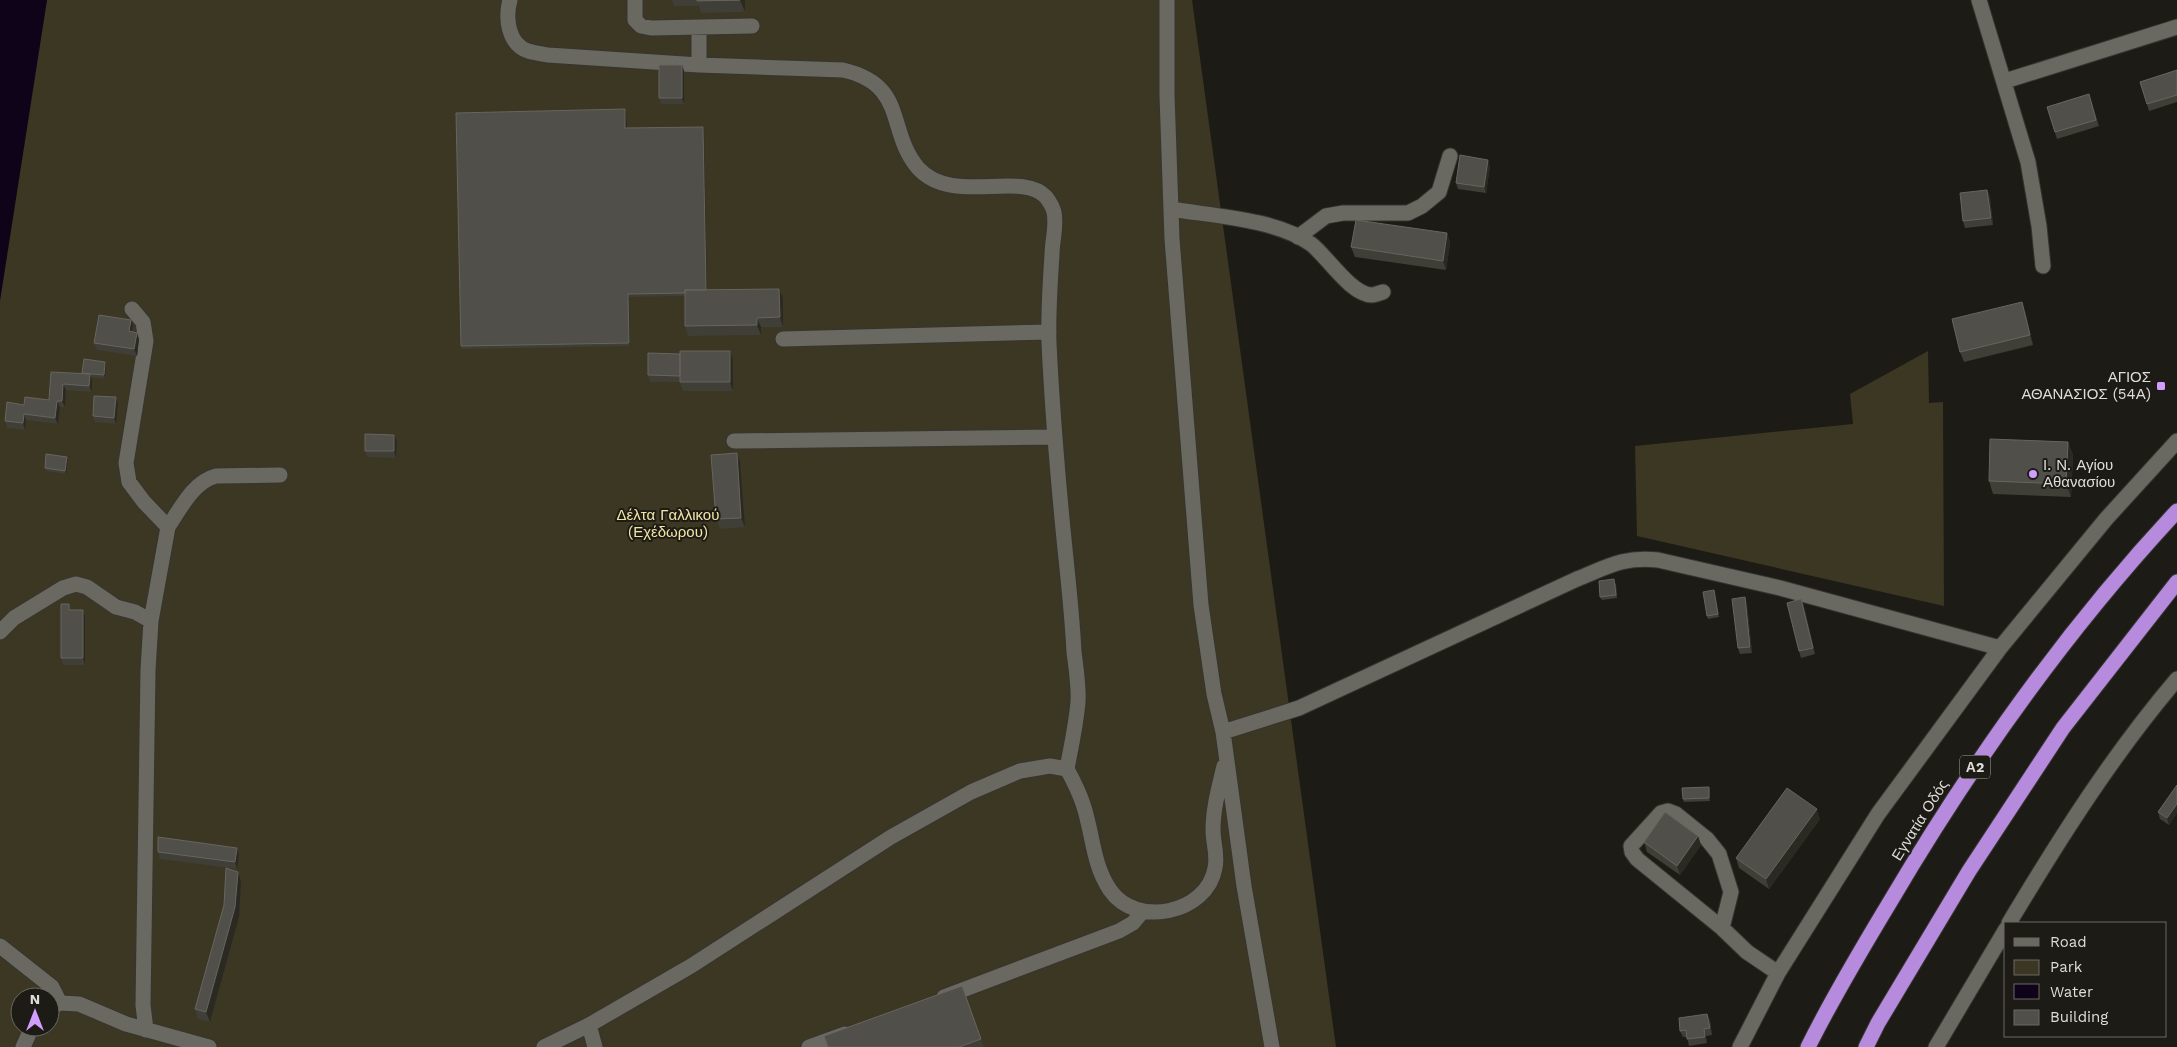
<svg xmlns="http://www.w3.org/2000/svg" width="2177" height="1047" font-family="'Work Sans',sans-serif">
	<rect width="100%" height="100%" fill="#1d1b15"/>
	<path fill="#3c3722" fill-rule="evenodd" d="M 0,0 L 1192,0 L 1336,1047 L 0,1047 ZM 20,997 L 50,997 L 50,1027 L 20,1027 Z
		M 1928,351 L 1929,403 L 1943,402 L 1944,606 L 1637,536 L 1635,446 L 1853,424 L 1850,394 Z"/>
	<path fill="#0f0319" d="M 0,0 L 47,0 L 0,301 Z"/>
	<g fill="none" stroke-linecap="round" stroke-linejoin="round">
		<g stroke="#363532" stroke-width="17">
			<path id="minor" d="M 510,0 C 505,18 508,44 528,51 C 535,53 542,54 548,55 L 699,65 L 843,70 C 908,85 886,130 918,168 C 952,206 1021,170 1046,197 C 1049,201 1053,208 1054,212 C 1057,226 1052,241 1052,255 C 1050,284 1048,314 1049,343 C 1052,406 1057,467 1063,529 C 1067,570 1072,611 1074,652 C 1076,668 1079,686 1078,702 C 1076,725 1071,747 1067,769
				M 635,0 L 635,20 L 641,26 L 651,28 L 752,26
				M 1167,0 L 1167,95 L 1172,239 L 1201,605 L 1214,694 L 1223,732 L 1244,886 L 1272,1047
				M 1979,0 L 2028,162 L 2039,226 L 2043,266
				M 699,28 L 699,65
				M 2005,81 L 2177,27
				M 1171,209 C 1213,216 1276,219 1311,244 C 1326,255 1351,295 1372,295 C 1375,295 1379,293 1383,292
				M 1298,237 L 1326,216 L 1343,213 L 1408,213 L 1422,206 L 1439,192 L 1450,156
				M 132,309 L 143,322 L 146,341 L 126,463 L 129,482 L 144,502 L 168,527 L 151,621 L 148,670 L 143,1005 L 146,1030
				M 783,339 L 1049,332
				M 734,441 L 1054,437
				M 168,527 C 181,508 193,482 216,476 L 280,475
				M 0,632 L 14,618 L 63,588 L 76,584 L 87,587 L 116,607 L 135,612 L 151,621
				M 1223,732 L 1299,708 L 1577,579 C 1607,567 1624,556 1658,560 L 1780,588 L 2000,648
				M 2009,923 C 2060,838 2113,754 2177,679
				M 1722,928 L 1731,892 L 1719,854 L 1707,839 L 1676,814 L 1668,811 L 1661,813 L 1631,846 L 1632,852 L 1637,859 L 1722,928 L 1747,952 L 1778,973
				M 0,946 L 52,987 L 60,1003
				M 944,997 L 1119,931 L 1133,923 L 1143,911
				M 50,1008 L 60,1003 L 79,1004 L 126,1024 L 209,1047
				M 589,1025 L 595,1047
				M 23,1047 L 32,1027
				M 544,1047 L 589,1025 L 691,966 L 891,837 L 971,792 L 1020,771 L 1050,766 L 1067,769 C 1073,780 1079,792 1083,804 C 1093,833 1092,863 1110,890 C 1136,928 1207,914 1215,868 C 1218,856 1213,842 1213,830 C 1213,808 1219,787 1224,766
				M 809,1047 L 845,1034
				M 1740,1047 L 1778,973 L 1878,814 L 2000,648 L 2106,519 L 2177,441
				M 1936,1047 L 2006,929"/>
		</g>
		<g stroke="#363532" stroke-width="17">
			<path id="highway" d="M 1808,1047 C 1833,997 1861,950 1890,902 C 1972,763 2066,630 2177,511
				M 1866,1047 L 1878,1023 L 1969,871 L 2063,728 L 2177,582"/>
		</g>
		<use href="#minor" stroke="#6a6961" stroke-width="15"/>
		<use href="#highway" stroke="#b68add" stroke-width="15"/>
	</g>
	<path fill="#3f3e37" d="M 672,0 L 745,0 L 745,12 L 701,13 L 699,6 L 674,6 Z
		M 682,65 L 684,71 L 684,104 L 661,104 L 659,98 Z
		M 2177,70 L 2177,102 L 2149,111 L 2140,82 Z
		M 2089,94 L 2099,126 L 2057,139 L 2047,107 Z
		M 625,109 L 626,113 L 626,128 L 703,127 L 704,130 L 707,290 L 779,289 L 783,298 L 783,327 L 761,327 L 761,335 L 688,336 L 685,326 L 685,296 L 629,297 L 630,346 L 462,349 L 461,346 Z
		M 1490,166 L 1486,193 L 1458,189 L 1456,183 Z
		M 1987,190 L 1990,196 L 1993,225 L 1965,228 L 1963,221 Z
		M 1447,233 L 1450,243 L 1446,270 L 1355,257 L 1351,247 Z
		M 2025,311 L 2033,345 L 1964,362 L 1960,352 Z
		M 133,326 L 132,332 L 137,333 L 139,339 L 137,356 L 97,350 L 94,343 Z
		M 733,360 L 733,391 L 683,391 L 680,382 L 650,382 L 648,375 Z
		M 106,365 L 105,379 L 91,377 L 92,380 L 92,392 L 66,390 L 65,407 L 60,407 L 58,424 L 26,420 L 25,430 L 7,428 L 5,421 L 24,405 L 49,400 L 51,372 L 82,373 Z
		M 118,404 L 116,424 L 95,422 L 93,416 Z
		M 397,441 L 396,458 L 367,457 L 365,451 Z
		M 2068,442 L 2073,455 L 2071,497 L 1993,494 L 1989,481 Z
		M 67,457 L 68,460 L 66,474 L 46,471 L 45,468 Z
		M 740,462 L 745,527 L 720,529 L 716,519 Z
		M 1616,583 L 1617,598 L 1602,600 L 1600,597 Z
		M 1714,590 L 1719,617 L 1708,619 L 1707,616 Z
		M 1745,597 L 1747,604 L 1752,653 L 1740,654 L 1738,648 Z
		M 1801,599 L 1804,606 L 1815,654 L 1801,658 L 1799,651 Z
		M 71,610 L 85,617 L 85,665 L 63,665 L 61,658 Z
		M 2177,785 L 2177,813 L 2169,825 L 2160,819 L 2158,812 Z
		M 1710,790 L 1710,801 L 1684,802 L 1683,799 Z
		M 1820,819 L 1769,889 L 1739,868 L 1736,858 Z
		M 1698,836 L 1701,845 L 1680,875 L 1647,852 L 1644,842 Z
		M 158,852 L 239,854 L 237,869 L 160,859 Z
		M 238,872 L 241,881 L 239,917 L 210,1022 L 198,1019 L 195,1009 Z
		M 962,986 L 984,1047 L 828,1047 Z
		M 1707,1014 L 1710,1020 L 1712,1035 L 1706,1036 L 1707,1043 L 1689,1046 L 1687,1037 L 1683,1037 L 1680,1031 Z"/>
	<path fill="#2a2922" d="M 740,0 L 745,0 L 745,12 Z
		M 682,65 L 684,71 L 684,104 L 682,98 Z
		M 625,109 L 626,113 L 627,131 L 625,128 Z
		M 703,127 L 704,130 L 707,295 L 706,292 Z
		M 1488,160 L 1490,166 L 1486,193 L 1484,187 Z
		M 1987,190 L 1990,196 L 1993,225 L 1991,218 Z
		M 1447,233 L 1450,243 L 1446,270 L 1443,261 Z
		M 779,289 L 783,298 L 783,327 L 780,317 Z
		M 628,294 L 629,297 L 630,346 L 629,343 Z
		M 2022,302 L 2025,311 L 2033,345 L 2030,335 Z
		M 757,318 L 761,327 L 761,335 L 757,325 Z
		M 131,320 L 133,326 L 131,338 L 129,331 Z
		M 137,333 L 139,339 L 137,356 L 134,349 Z
		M 730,351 L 733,360 L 733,391 L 730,382 Z
		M 105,362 L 106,365 L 105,379 L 104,375 Z
		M 90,374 L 92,380 L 92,392 L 89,386 Z
		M 63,384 L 66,390 L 65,407 L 62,401 Z
		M 116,397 L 118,404 L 116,424 L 114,418 Z
		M 57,401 L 60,407 L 58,424 L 55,418 Z
		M 24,414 L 26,420 L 25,430 L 23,423 Z
		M 394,435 L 397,441 L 396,458 L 394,451 Z
		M 2068,442 L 2073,455 L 2071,497 L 2066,484 Z
		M 737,453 L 740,462 L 745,527 L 741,518 Z
		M 67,457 L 68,460 L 66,474 L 65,471 Z
		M 1745,597 L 1747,604 L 1752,653 L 1750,647 Z
		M 1801,599 L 1804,606 L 1815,654 L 1813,648 Z
		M 83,610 L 85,617 L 85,665 L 83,658 Z
		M 1709,787 L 1710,790 L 1710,801 L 1709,798 Z
		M 2177,804 L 2177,813 L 2169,825 L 2167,818 Z
		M 1817,809 L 1820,819 L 1769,889 L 1766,879 Z
		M 1698,836 L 1701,845 L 1680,875 L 1677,866 Z
		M 237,848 L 239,854 L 237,869 L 235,862 Z
		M 238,872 L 241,881 L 239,917 L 210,1022 L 206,1012 Z
		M 1707,1014 L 1710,1020 L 1712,1035 L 1710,1028 Z
		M 1704,1029 L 1706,1036 L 1707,1043 L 1705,1037 Z"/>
	<path fill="#504f49" stroke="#66655f" d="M 697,0 L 740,0 L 697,1 Z
		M 659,65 L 682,65 L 682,98 L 659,98 Z
		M 2177,70 L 2177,95 L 2147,104 L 2140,82 Z
		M 2089,94 L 2096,120 L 2055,132 L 2047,107 Z
		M 625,109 L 625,128 L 703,127 L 706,290 L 685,290 L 685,293 L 628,294 L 629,343 L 461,346 L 456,113 Z
		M 1460,155 L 1488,160 L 1484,187 L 1456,183 Z
		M 1987,190 L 1991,218 L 1963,221 L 1960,193 Z
		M 1356,220 L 1447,233 L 1443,261 L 1351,247 Z
		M 779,289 L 780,317 L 757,318 L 757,325 L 685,326 L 685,290 Z
		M 2022,302 L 2030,335 L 1960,352 L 1952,319 Z
		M 99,315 L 131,320 L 129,331 L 137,333 L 134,349 L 94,343 Z
		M 680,351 L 730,351 L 730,382 L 680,382 Z
		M 648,353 L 680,354 L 680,376 L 648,375 Z
		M 84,359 L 105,362 L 104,375 L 82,373 Z
		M 51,372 L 90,374 L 89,386 L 63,384 L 62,401 L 57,401 L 55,418 L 24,414 L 23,423 L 5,421 L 7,402 L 24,405 L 25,397 L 49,400 Z
		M 94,396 L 116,397 L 114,418 L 93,416 Z
		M 365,434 L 394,435 L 394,451 L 365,451 Z
		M 1990,439 L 2068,442 L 2066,484 L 1989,481 Z
		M 737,453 L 741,518 L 716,519 L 711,455 Z
		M 46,454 L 67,457 L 65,471 L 45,468 Z
		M 1614,579 L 1616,595 L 1600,597 L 1599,581 Z
		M 1714,590 L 1718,614 L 1707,616 L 1703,592 Z
		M 1745,597 L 1750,647 L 1738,648 L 1732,599 Z
		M 1801,599 L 1813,648 L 1799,651 L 1787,603 Z
		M 61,604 L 69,604 L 69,610 L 83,610 L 83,658 L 61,658 Z
		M 2177,785 L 2177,804 L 2167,818 L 2158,812 Z
		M 1709,787 L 1709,798 L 1683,799 L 1682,788 Z
		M 1787,788 L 1817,809 L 1766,879 L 1736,858 Z
		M 1665,812 L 1698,836 L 1677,866 L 1644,842 Z
		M 158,837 L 237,848 L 235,862 L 158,852 Z
		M 226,868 L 238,872 L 235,907 L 206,1012 L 195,1009 L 224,905 Z
		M 962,986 L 981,1039 L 959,1047 L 828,1047 L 824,1036 Z
		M 1707,1014 L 1710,1028 L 1704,1029 L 1705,1037 L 1687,1039 L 1686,1030 L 1680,1031 L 1679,1018 Z"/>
	<g fill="#d19dfe" stroke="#1d1b15" stroke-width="2">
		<rect x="2156" y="381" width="10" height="10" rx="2.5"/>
		<circle cx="2033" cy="474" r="5"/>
	</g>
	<g text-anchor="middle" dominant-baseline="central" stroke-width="4" stroke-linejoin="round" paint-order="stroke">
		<rect fill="#1d1b15" stroke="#a4a39e" stroke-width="1" x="1960" y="755.5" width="30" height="23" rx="4"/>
		<g font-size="14" font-weight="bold" fill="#deddd9">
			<text x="1975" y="767">Α2</text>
		</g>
		<g font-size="15" fill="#deddd9" stroke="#1d1b15" text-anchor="end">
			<text x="2151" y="377">ΑΓΙΟΣ<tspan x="2151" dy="17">ΑΘΑΝΑΣΙΟΣ (54Α)</tspan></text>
			<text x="2043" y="465" text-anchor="start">Ι. Ν. Αγίου<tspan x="2043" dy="17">Αθανασίου</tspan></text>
		</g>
		<g font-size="15" fill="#f2e5a6" stroke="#1d1b15">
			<text x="668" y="515">Δέλτα Γαλλικού<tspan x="668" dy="17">(Εχέδωρου)</tspan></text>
		</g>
		<g font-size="15" fill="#deddd9" stroke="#1d1b15">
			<text transform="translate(1920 820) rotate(-58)">Εγνατία Οδός</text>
		</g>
	</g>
	<rect x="2004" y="922" width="162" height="115" fill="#1d1b15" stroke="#6a6963"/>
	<rect x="2014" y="938" width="25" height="8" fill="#6a6961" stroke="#6a6963"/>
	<text x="2050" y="947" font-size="15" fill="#deddd9">Road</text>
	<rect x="2014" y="960" width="25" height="15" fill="#3c3722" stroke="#6a6963"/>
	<text x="2050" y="972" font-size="15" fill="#deddd9">Park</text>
	<rect x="2014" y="984" width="25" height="15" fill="#0f0319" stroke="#6a6963"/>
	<text x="2050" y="997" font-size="15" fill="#deddd9">Water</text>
	<rect x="2014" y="1010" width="25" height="15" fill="#504f49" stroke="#6a6963"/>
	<text x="2050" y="1022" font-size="15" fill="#deddd9">Building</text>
	<g transform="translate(35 1012)"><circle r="24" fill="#1d1b15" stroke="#6a6963"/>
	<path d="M0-4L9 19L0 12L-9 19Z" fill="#d19dfe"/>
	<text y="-8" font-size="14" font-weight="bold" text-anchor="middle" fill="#deddd9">N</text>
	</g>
</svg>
